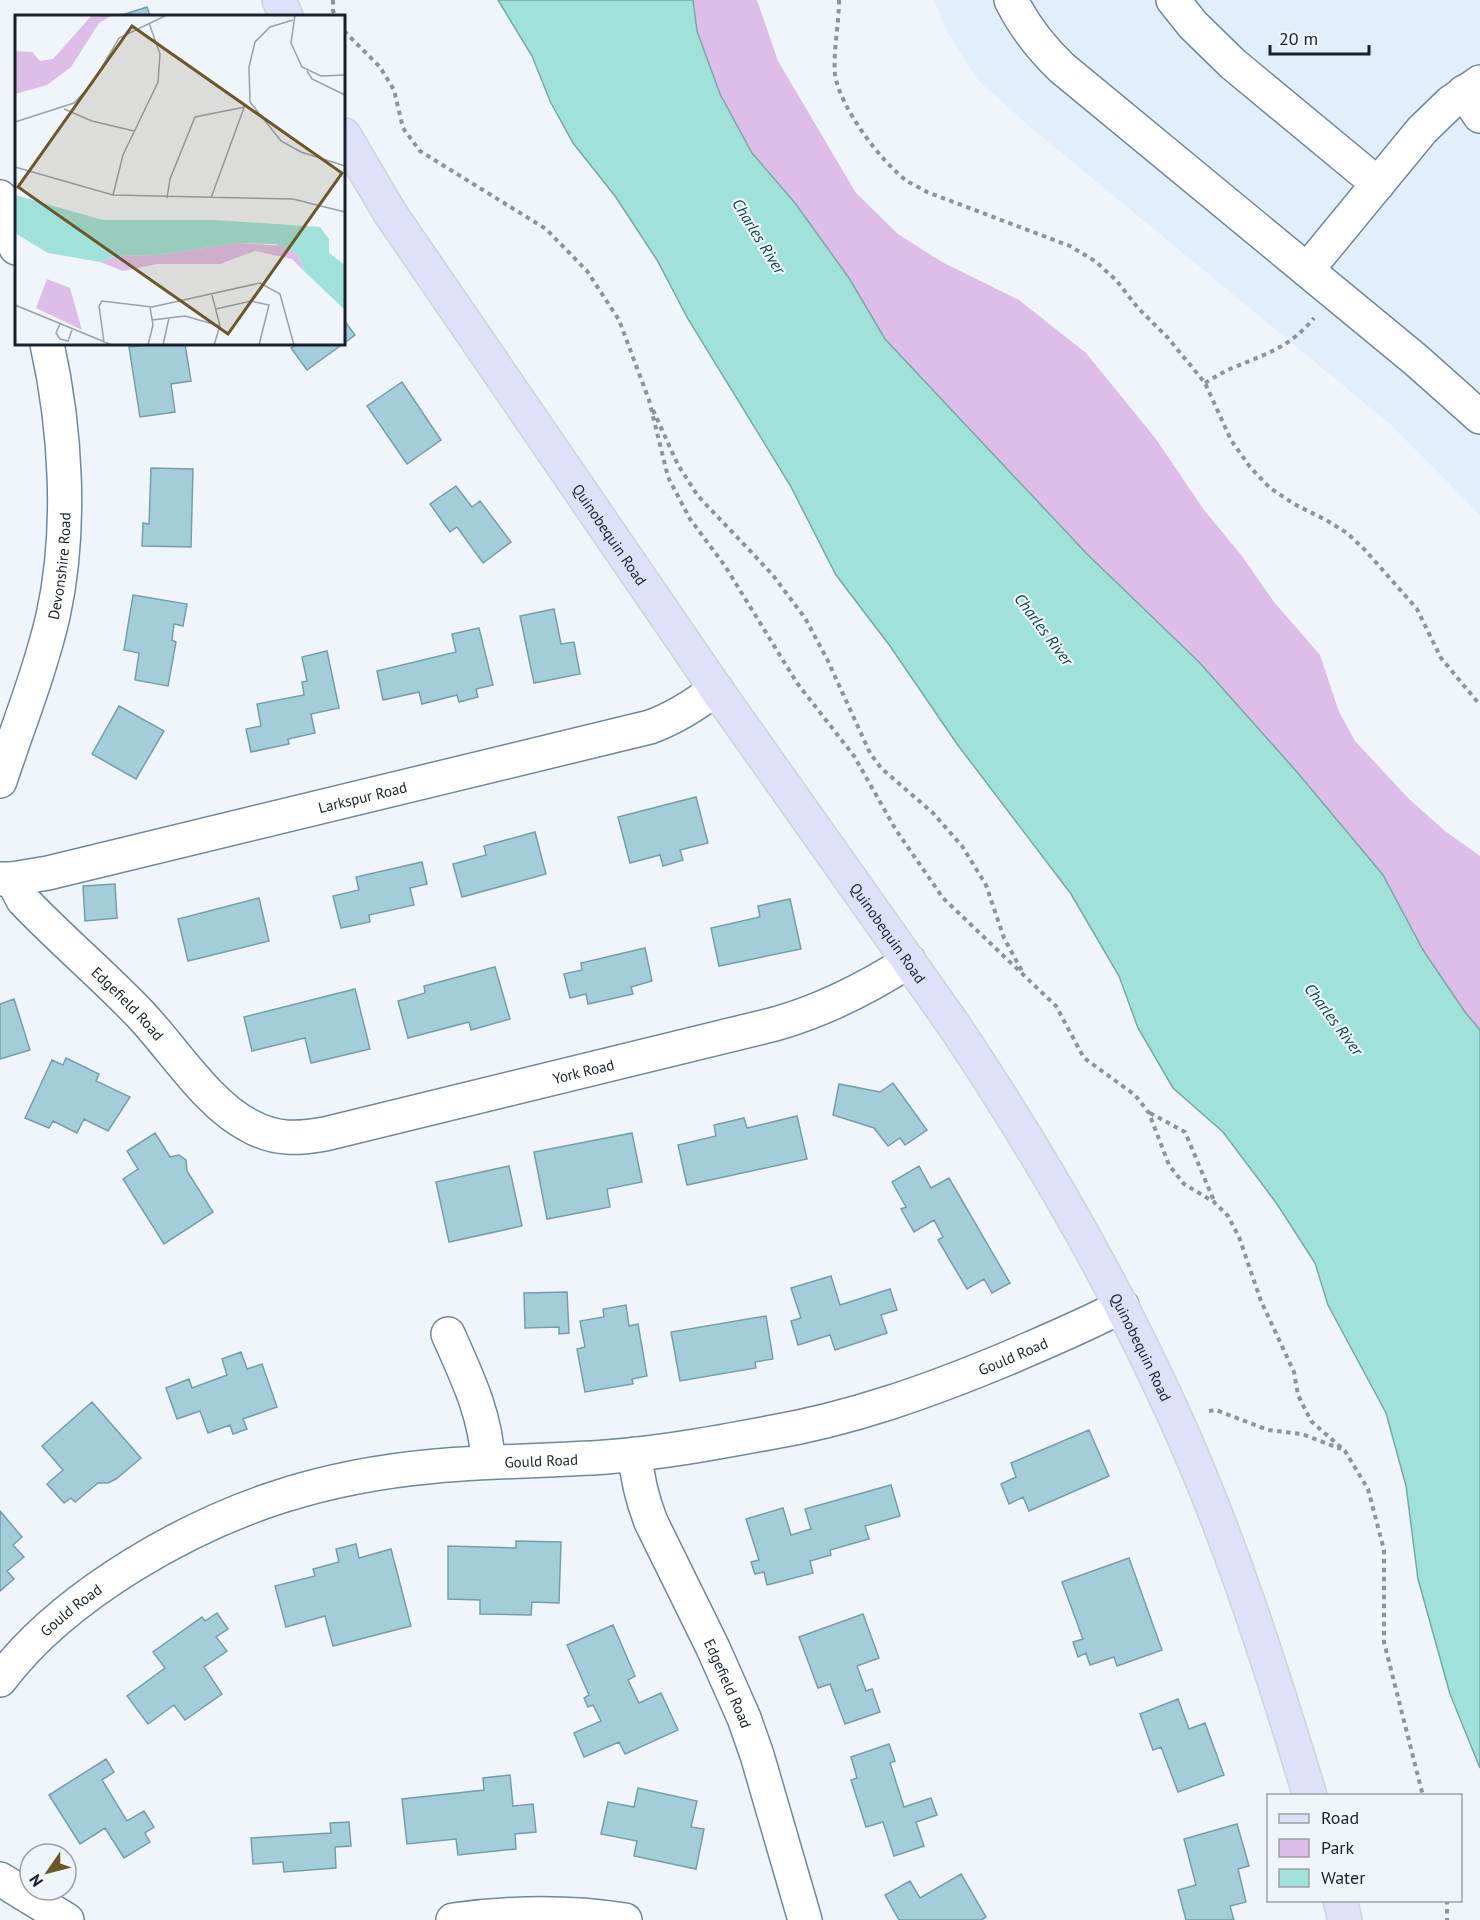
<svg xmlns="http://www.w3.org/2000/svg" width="1480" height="1920" font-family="'PT Sans',sans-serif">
	<rect width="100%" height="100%" fill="#f0f5fb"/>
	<path fill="#e2eefc" d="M 934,0 L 1480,0 L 1480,515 L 1390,424 L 1029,126 L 978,80 L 948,33 Z"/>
	<path fill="#debee8" d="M 693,0 L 757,0 L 778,61 L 856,193 L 898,234 L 942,262 L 1019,300 L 1086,353 L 1156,439 L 1204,510 L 1242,556 L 1274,602 L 1320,655 L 1339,712 L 1355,741 L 1409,799 L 1445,831 L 1480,856 L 1480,1030 L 1465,1012 L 1423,950 L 1383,875 L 1297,772 L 1199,662 L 1087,554 L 885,339 L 849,278 L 795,203 L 752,153 L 720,94 L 697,31 Z"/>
	<path fill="#a0e2d9" stroke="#78a8a5" stroke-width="1.5" d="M 498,0 L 693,0 L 697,31 L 720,94 L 752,153 L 795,203 L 849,278 L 885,339 L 1087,554 L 1199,662 L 1297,772 L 1383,875 L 1423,950 L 1465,1012 L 1480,1030 L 1480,1768 L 1450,1694 L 1418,1579 L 1406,1486 L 1386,1413 L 1328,1305 L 1315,1263 L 1277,1204 L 1223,1132 L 1173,1088 L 1138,1028 L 1119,976 L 1071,894 L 957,744 L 890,646 L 836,575 L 790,485 L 688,319 L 657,260 L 615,196 L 573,143 L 550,101 L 532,56 Z"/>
	<path fill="#a4cdda" stroke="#769eaa" stroke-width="1.5" d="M 147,7 L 150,16 L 119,16 Z
		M 344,320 L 355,335 L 307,370 L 291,348 L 298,344 L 344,344 Z
		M 154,344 L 185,344 L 191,381 L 171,384 L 175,412 L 140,417 L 129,347 Z
		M 402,382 L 441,440 L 407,464 L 367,406 Z
		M 151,468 L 193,469 L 191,547 L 142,546 L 143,523 L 149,524 Z
		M 456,486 L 472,507 L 480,501 L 511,542 L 483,563 L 457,527 L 450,532 L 430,504 Z
		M 133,595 L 187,604 L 183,626 L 174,624 L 172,640 L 176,642 L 168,686 L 135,680 L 139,653 L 124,650 Z
		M 554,609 L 561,644 L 574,642 L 580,674 L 534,683 L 520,616 Z
		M 479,628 L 493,685 L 476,689 L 478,697 L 459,702 L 457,695 L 422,704 L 419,692 L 383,700 L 377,671 L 456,652 L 452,634 Z
		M 327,651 L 339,708 L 311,714 L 315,733 L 288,739 L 289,744 L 251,752 L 246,729 L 261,726 L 257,704 L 304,695 L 302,682 L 307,681 L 302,657 Z
		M 119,706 L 164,731 L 136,779 L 92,754 Z
		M 696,797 L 708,843 L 680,850 L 683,860 L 663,866 L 660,855 L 630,863 L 618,817 Z
		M 535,832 L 546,874 L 462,897 L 453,864 L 486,855 L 484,846 Z
		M 422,862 L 427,884 L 410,888 L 414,905 L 369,915 L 370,922 L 341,928 L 333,896 L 359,890 L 356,877 Z
		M 115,884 L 117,918 L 85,921 L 83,886 Z
		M 259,898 L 269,941 L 188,961 L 178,919 Z
		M 790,899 L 801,949 L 719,966 L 711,928 L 760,917 L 758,906 Z
		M 645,948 L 652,981 L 631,987 L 633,994 L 588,1004 L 586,994 L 570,998 L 564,974 L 582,970 L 581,963 Z
		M 495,967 L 510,1019 L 471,1030 L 469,1022 L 408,1038 L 398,1001 L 425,993 L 424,986 Z
		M 355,989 L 370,1049 L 311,1063 L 305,1038 L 252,1051 L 244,1017 Z
		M 14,999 L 30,1050 L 0,1059 L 0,1004 Z
		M 66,1058 L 99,1074 L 96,1081 L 130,1097 L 108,1131 L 84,1119 L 77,1133 L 53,1121 L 49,1128 L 25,1118 L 52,1060 L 63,1065 Z
		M 893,1083 L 927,1130 L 905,1145 L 900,1138 L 888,1146 L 874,1128 L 833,1115 L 839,1084 L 880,1092 Z
		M 797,1116 L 807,1159 L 687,1185 L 678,1145 L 716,1136 L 714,1125 L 744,1118 L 747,1128 Z
		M 155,1133 L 170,1157 L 179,1155 L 186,1160 L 187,1171 L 213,1212 L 164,1244 L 123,1179 L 138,1169 L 127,1151 Z
		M 632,1133 L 642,1182 L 607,1189 L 610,1207 L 547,1219 L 534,1152 Z
		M 509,1166 L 522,1226 L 449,1242 L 436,1182 Z
		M 919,1166 L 931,1188 L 949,1178 L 1010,1283 L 992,1293 L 984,1279 L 967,1289 L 938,1240 L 943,1237 L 934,1220 L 914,1232 L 901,1209 L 906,1207 L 892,1182 Z
		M 831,1276 L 840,1305 L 890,1289 L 897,1310 L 881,1315 L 887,1333 L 835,1350 L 830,1335 L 798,1345 L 791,1321 L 801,1318 L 791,1288 Z
		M 567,1292 L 569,1333 L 559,1334 L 559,1327 L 525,1328 L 524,1293 Z
		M 626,1305 L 629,1326 L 638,1324 L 647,1376 L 632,1379 L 633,1384 L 585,1392 L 577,1349 L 585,1347 L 580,1321 L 604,1317 L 603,1309 Z
		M 766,1316 L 773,1359 L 755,1362 L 756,1368 L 680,1381 L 671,1332 Z
		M 241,1352 L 247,1369 L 262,1364 L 277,1407 L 243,1419 L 247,1429 L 233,1434 L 230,1425 L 208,1433 L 200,1411 L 177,1419 L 166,1388 L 189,1379 L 192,1388 L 227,1375 L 222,1359 Z
		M 92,1402 L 141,1458 L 116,1479 L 108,1483 L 98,1483 L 75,1502 L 71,1498 L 64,1503 L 47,1484 L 63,1470 L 42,1446 Z
		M 1089,1430 L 1109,1476 L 1029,1511 L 1023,1497 L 1009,1504 L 1001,1484 L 1016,1477 L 1011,1463 Z
		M 891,1485 L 900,1516 L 865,1526 L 869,1539 L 830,1550 L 831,1555 L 810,1561 L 813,1573 L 767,1585 L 764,1572 L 755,1574 L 751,1562 L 759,1560 L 746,1519 L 783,1508 L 791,1535 L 811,1529 L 805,1509 Z
		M 0,1511 L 22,1537 L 13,1545 L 24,1557 L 7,1571 L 14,1579 L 0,1591 Z
		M 516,1541 L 561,1542 L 559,1603 L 532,1602 L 531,1615 L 480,1614 L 480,1600 L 448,1599 L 448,1546 L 516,1548 Z
		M 356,1544 L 359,1558 L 391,1549 L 411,1626 L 333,1646 L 325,1616 L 286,1627 L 275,1586 L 315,1576 L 313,1569 L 339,1562 L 336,1549 Z
		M 1129,1558 L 1162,1650 L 1117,1666 L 1114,1657 L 1090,1665 L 1086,1653 L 1078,1657 L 1073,1642 L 1083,1639 L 1062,1582 Z
		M 217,1613 L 228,1629 L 216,1637 L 227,1651 L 204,1667 L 222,1694 L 185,1720 L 174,1705 L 148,1724 L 127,1696 L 165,1668 L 153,1652 L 202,1617 L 205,1621 Z
		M 863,1614 L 879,1658 L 857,1666 L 866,1691 L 872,1689 L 880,1712 L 845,1724 L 830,1684 L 818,1688 L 799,1637 Z
		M 613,1625 L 635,1676 L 628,1680 L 639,1703 L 661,1693 L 678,1730 L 625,1754 L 619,1742 L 584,1757 L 574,1733 L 601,1721 L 593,1705 L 588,1707 L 584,1698 L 589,1695 L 567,1645 Z
		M 1178,1699 L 1189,1729 L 1205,1723 L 1224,1775 L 1178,1792 L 1161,1747 L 1153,1750 L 1140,1714 Z
		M 889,1744 L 895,1761 L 890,1763 L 904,1807 L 931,1798 L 937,1815 L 916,1822 L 924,1846 L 894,1856 L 883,1822 L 866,1827 L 851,1780 L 857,1778 L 851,1757 Z
		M 106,1759 L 114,1772 L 102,1780 L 127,1821 L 144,1811 L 154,1827 L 145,1833 L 150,1842 L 124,1858 L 105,1828 L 80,1844 L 49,1795 Z
		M 510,1775 L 513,1806 L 533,1804 L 536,1832 L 515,1834 L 516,1849 L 458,1855 L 456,1839 L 407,1844 L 402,1799 L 484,1790 L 483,1778 Z
		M 638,1788 L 697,1801 L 691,1827 L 704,1829 L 696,1869 L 634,1856 L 637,1841 L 601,1834 L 608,1802 L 634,1807 Z
		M 349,1822 L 351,1846 L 335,1847 L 336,1868 L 284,1872 L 283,1862 L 253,1864 L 251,1838 L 331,1833 L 330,1823 Z
		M 1237,1824 L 1249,1866 L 1238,1869 L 1246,1902 L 1230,1906 L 1234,1920 L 1186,1920 L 1178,1890 L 1196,1885 L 1184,1839 Z
		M 961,1874 L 986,1917 L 981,1920 L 899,1920 L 885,1895 L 910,1881 L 920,1898 Z"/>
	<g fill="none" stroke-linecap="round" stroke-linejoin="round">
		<g stroke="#7087a0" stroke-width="36">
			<g id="minor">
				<path d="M 1011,0 C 1024,26 1041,48 1062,68 L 1416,360 L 1480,417"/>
				<path d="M 1173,0 L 1193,25 L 1233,64 L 1378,184"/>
				<path d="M 1464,92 L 1480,116"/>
				<path d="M 0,197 L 16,248"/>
				<path d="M 1307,270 L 1422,130 L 1451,102 L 1480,82"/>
				<path id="s1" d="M 0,781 C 18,726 40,672 53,616 C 72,530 66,429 47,344"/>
				<path id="s2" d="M 0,879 L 12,879 L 48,873 L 650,727 C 675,718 695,705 716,689"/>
				<path id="s3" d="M 12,879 L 23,900 C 61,940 103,975 141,1015 C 174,1050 208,1105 250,1126 C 275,1140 298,1139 325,1134 L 775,1024 C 824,1010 866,989 909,961"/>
				<path d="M 448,1334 C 467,1377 486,1415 488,1462"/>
				<path id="s4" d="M 635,1454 C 637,1478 642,1499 651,1522 L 713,1648 L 744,1718 L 757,1755 L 805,1920"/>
				<path id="s5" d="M 0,1680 C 35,1633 83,1596 133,1565 C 229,1506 323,1476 436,1466 C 492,1461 549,1461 606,1457 C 660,1453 715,1443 768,1433 C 851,1419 929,1391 1006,1359 C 1045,1342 1084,1326 1122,1306"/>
				<path d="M 0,1879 L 67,1920"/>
				<path d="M 453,1920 C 511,1912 567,1911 625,1920"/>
			</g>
		</g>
		<g stroke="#d1d3d5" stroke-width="36">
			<g id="major">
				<path d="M 279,0 L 286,16"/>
				<path id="s6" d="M 344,135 L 390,213 L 716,689 L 953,1024 C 1037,1149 1112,1278 1174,1415 C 1230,1538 1271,1667 1310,1796"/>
				<path d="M 1340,1900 L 1345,1920"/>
			</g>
		</g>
		<path stroke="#8d949c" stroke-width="4" stroke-dasharray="4.5 4.5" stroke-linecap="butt" d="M 333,0 L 333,11 L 336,16
			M 839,0 C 839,25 833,50 835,74 C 839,106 881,162 907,181 C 913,185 921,188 927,192 L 1070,246 L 1095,261 L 1116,280 L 1138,308 L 1168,338 L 1205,383 L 1231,440 L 1250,467 L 1270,488 L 1294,504 L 1326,520 L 1347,533 L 1365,550 L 1417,609 L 1441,658 L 1480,705
			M 344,31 L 380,67 L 394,90 L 403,128 L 420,151 L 546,229 L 587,271 L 619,320 L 649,400 L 668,477 L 690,519 L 725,566 L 797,683 L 854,756 L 896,830 L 943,898 L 1056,1006 L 1084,1058 L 1135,1095 L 1149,1113 L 1169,1165 L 1184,1184 L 1214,1202 L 1228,1216 L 1239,1237 L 1261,1301 L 1294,1372 L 1298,1395 L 1311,1421 L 1345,1451 L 1368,1489 L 1384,1550 L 1384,1642 L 1423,1796
			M 1205,383 C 1215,377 1224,371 1235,367 C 1268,353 1290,347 1314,318
			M 653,410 L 678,465 L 698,496 L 772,574 L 805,618 L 827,659 L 870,753 L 881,768 L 933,813 L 962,846 L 986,885 L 1004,938 L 1023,973
			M 1150,1113 L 1185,1132 L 1214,1201
			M 1209,1411 L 1216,1410 L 1268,1430 L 1302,1434 L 1341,1449
			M 1447,1900 L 1447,1920"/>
		<use href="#minor" stroke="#fff" stroke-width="33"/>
		<use href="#major" stroke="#e0e0fb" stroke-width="33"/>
	</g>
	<g text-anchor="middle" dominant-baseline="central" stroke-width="4.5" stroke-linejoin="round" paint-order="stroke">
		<g font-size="15" fill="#19222c" stroke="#f0f5fb">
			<text stroke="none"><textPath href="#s6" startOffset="480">Quinobequin Road</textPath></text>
			<text stroke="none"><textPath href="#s1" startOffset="224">Devonshire Road</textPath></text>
			<text stroke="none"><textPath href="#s2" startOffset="372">Larkspur Road</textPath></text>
			<text stroke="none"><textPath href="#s6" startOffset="966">Quinobequin Road</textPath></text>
			<text stroke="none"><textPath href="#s3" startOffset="171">Edgefield Road</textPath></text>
			<text stroke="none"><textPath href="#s3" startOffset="688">York Road</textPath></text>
			<text stroke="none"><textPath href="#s6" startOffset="1452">Quinobequin Road</textPath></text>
			<text stroke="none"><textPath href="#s5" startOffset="1090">Gould Road</textPath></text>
			<text stroke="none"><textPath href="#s5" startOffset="604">Gould Road</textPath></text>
			<text stroke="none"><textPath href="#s5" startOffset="100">Gould Road</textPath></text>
			<text stroke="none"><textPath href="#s4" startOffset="249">Edgefield Road</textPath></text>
		</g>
		<g font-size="16" font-style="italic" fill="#0b4741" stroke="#f0f5fb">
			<text transform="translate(759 236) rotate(58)">Charles River</text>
			<text transform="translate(1044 629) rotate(53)">Charles River</text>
			<text transform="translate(1334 1019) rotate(53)">Charles River</text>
		</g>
	</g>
	<g transform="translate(15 15)">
		<rect width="330" height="330" fill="#f0f5fb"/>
		<path d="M 77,0 L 98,0 L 84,8 L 56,52 L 32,70 L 0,79 L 0,36 L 17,37 L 25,46 L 38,44 ZM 222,228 L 270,231 L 282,238 L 290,257 L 277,244 L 240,236 L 205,249 L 142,249 L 108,256 L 85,247 L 100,241 L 143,240 ZM 32,264 L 55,273 L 67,315 L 21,293 Z" fill="#debee8"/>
		<path d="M 0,180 L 88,205 L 200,205 L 305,212 L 314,224 L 314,238 L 330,250 L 330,295 L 290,257 L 282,238 L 261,229 L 222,228 L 143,240 L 100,241 L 85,247 L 33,238 L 0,218 Z" fill="#a0e2d9"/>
		<path fill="none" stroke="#9aa1a8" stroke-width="1.5" d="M 280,0 L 276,28 L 287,52 L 306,61 L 330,60M 278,5 L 255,12 L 240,27 L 234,52 L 235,87 L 266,126 L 286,137 L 330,151M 292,56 L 297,64 L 330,80M 49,94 L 77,106 L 119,116M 0,107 L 59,88 L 77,69 L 104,23 L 152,0M 0,152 L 98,180 L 278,184 L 330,197M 98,180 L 108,140 L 143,67 L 145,39 L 134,8M 152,183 L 155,164 L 180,102 L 230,92M 196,183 L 230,90M 197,280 L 205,311 L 199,330M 0,290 L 97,330M 201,294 L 236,286 L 254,290 L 244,330M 137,305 L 170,301 L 205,311M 45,309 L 41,318 L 45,324 L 53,326 L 57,315M 89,327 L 84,291 L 87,286 L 137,292 L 245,268 L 265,279 L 279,330M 133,330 L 138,310 L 135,292M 148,330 L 154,303"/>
		<path fill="#6c5827" fill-opacity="0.15" stroke="#6c5827" stroke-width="3" d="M 117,11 L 327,158 L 213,319 L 3,172 Z"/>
		<rect width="330" height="330" fill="none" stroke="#19222c" stroke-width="3"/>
	</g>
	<rect x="1267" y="1794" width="195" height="108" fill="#f0f5fb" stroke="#9aa1a8" stroke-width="1.5"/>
	<rect x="1279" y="1814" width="30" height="9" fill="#e0e0fb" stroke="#9aa1a8" stroke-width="1.5"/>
	<text x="1321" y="1824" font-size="18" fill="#19222c">Road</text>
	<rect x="1279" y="1839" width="30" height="18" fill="#debee8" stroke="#9aa1a8" stroke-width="1.5"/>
	<text x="1321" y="1854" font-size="18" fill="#19222c">Park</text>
	<rect x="1279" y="1869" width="30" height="18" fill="#a0e2d9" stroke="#9aa1a8" stroke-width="1.5"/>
	<text x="1321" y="1884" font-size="18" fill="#19222c">Water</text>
	<g transform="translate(48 1872) rotate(235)"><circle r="28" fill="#f0f5fb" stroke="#9aa1a8" stroke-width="1.5"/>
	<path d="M0-4.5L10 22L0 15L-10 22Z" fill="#6c5827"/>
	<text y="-9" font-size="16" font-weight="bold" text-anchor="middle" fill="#19222c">N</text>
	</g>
	<path d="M1270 45v9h99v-9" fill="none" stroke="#19222c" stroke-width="3"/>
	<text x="1279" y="45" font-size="18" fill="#19222c" stroke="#f0f5fb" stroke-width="4.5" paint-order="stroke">20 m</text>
</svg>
